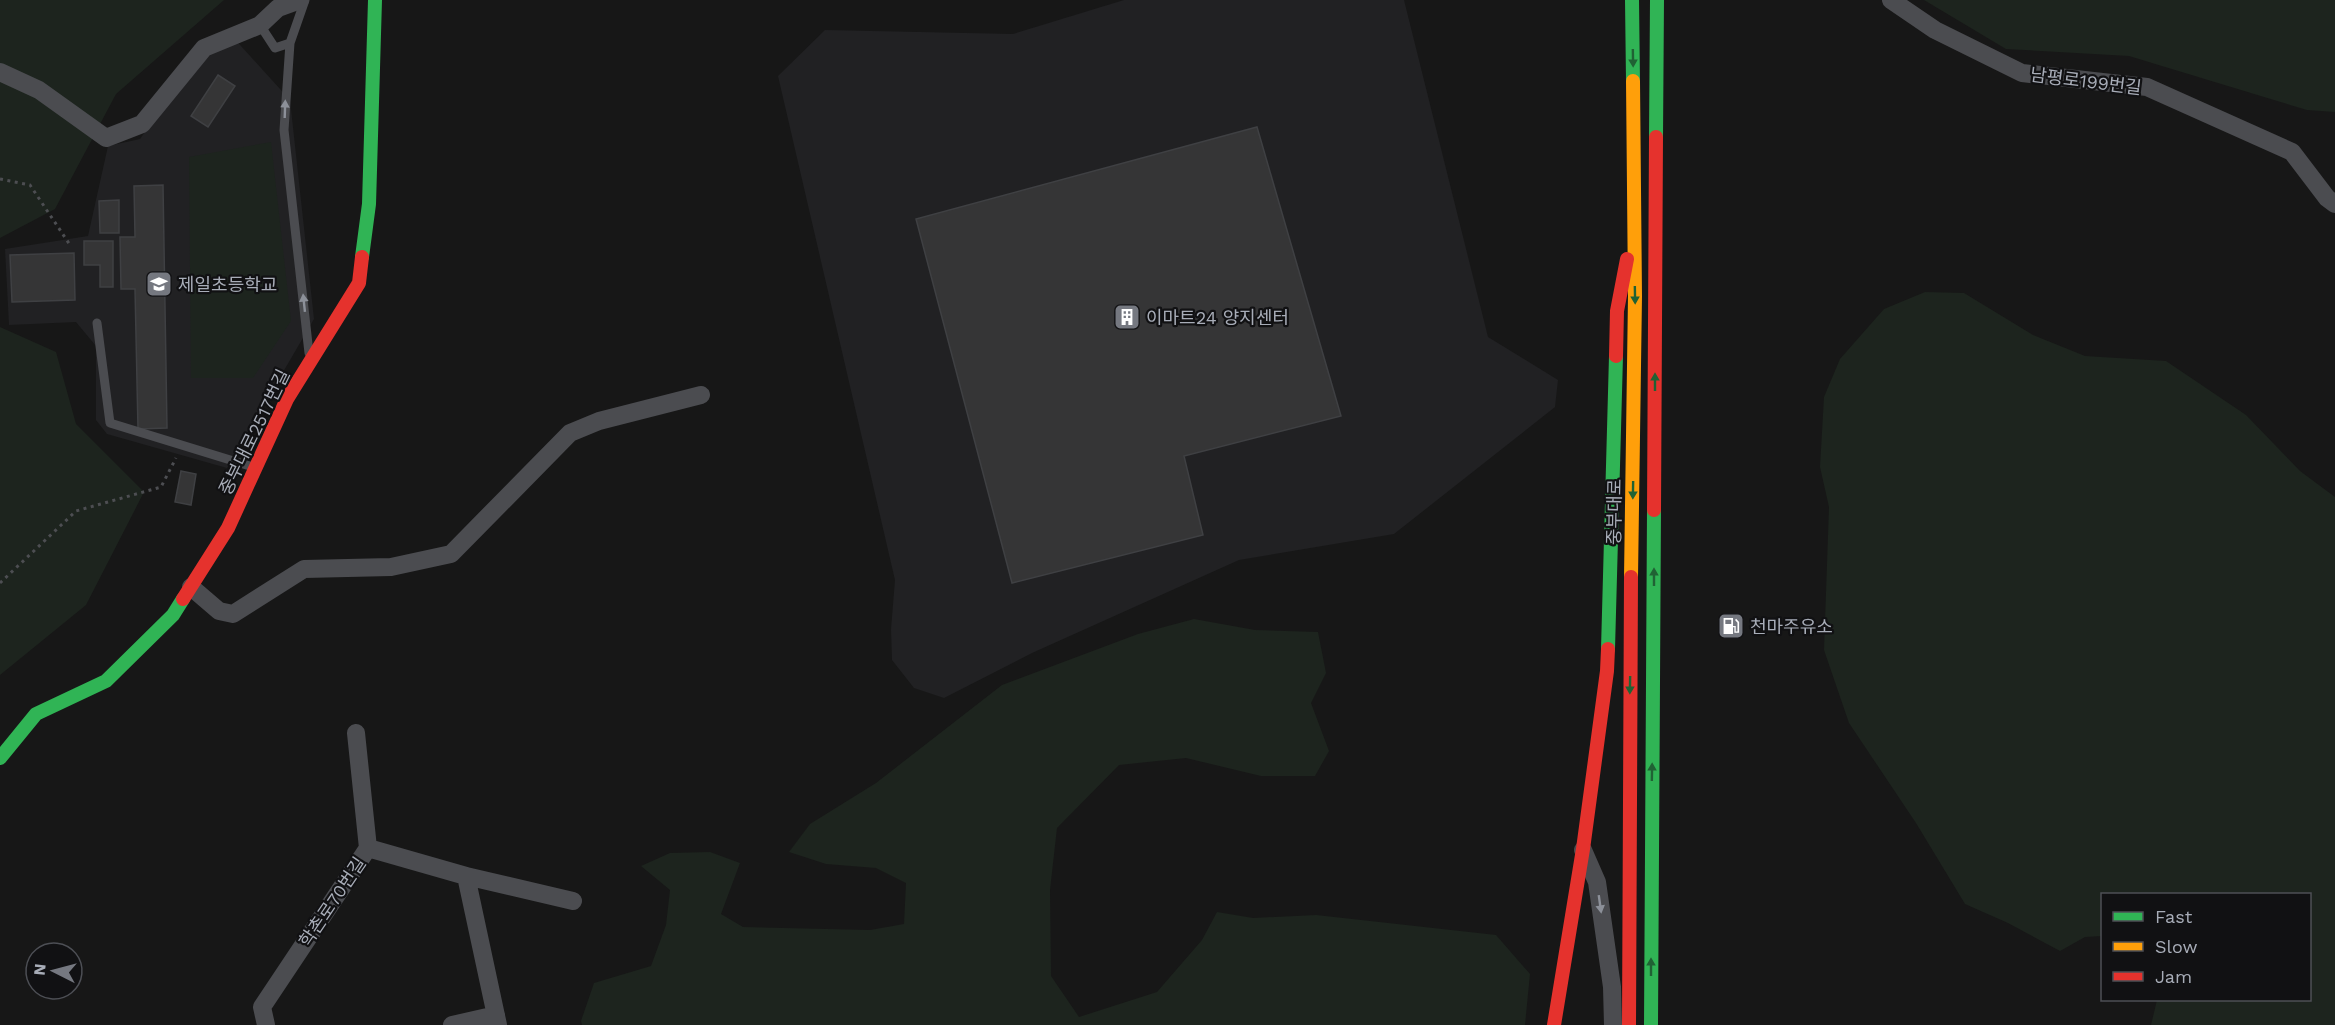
<svg xmlns="http://www.w3.org/2000/svg" width="2335" height="1025" font-family="'Work Sans','Noto Sans KR',sans-serif">
	<rect width="100%" height="100%" fill="#171717"/>
	<path fill="#212123" d="M 1124,0 L 1404,0 L 1488,337 L 1558,380 L 1555,407 L 1394,534 L 1239,560 L 1032,653 L 944,698 L 914,688 L 892,660 L 891,629 L 895,580 L 778,76 L 825,30 L 1013,34 Z
		M 231,35 L 290,100 L 314,319 L 227,468 L 107,434 L 96,420 L 96,346 L 76,322 L 9,325 L 5,249 L 88,236 L 108,146 L 140,139 L 186,72 Z"/>
	<path fill="#1d241e" d="M 0,0 L 224,0 L 116,94 L 55,209 L 0,238 Z
		M 1924,0 L 2335,0 L 2335,112 L 2307,110 L 2129,56 L 2006,49 Z
		M 271,142 L 291,321 L 253,378 L 191,378 L 189,157 Z
		M 1925,292 L 1964,293 L 2033,335 L 2085,356 L 2166,361 L 2246,415 L 2300,471 L 2335,497 L 2335,1025 L 2151,1025 L 2157,1000 L 2310,1000 L 2310,894 L 2102,894 L 2102,936 L 2085,937 L 2060,951 L 2008,923 L 1965,904 L 1916,823 L 1849,723 L 1824,650 L 1829,507 L 1820,467 L 1824,397 L 1840,359 L 1884,309 Z
		M 0,327 L 56,352 L 76,424 L 144,492 L 86,605 L 0,675 Z
		M 1194,619 L 1255,630 L 1318,632 L 1326,673 L 1311,703 L 1329,751 L 1315,776 L 1261,776 L 1186,758 L 1119,765 L 1057,828 L 1050,890 L 1051,976 L 1079,1017 L 1157,992 L 1202,940 L 1217,912 L 1253,918 L 1316,915 L 1496,935 L 1530,974 L 1525,1025 L 582,1025 L 581,1021 L 594,983 L 651,966 L 666,925 L 670,890 L 641,866 L 670,853 L 710,852 L 740,863 L 721,914 L 743,927 L 870,930 L 904,924 L 906,883 L 876,868 L 826,864 L 789,852 L 810,824 L 876,783 L 1002,685 L 1138,634 Z"/>
	<path fill="#353536" stroke="#3f4043" stroke-width="1.5" d="M 218,75 L 235,86 L 208,127 L 191,116 Z
		M 1257,127 L 1341,416 L 1184,456 L 1203,535 L 1012,583 L 916,219 Z
		M 163,185 L 167,428 L 138,429 L 135,289 L 121,289 L 120,237 L 135,237 L 134,186 Z
		M 119,200 L 119,233 L 100,233 L 99,201 Z
		M 84,241 L 113,241 L 113,287 L 100,287 L 100,265 L 84,265 Z
		M 74,253 L 75,300 L 12,302 L 10,255 Z
		M 181,471 L 196,474 L 191,505 L 175,502 Z"/>
	<g fill="none" stroke-linecap="round" stroke-linejoin="round">
		<path stroke="#4d4e52" stroke-width="3" stroke-dasharray="3 4.5" stroke-linecap="butt" d="M 0,179 L 30,185 L 70,245
			M 0,583 L 76,511 L 161,487 L 176,458"/>
		<path stroke="#4b4c50" stroke-width="9" d="M 305,0 L 290,43 L 284,130 L 309,353
			M 260,25 L 275,48 L 290,43
			M 97,323 L 110,423 L 253,467"/>
		<path stroke="#4b4c50" stroke-width="18" d="M 1891,0 L 1935,30 L 2022,73 L 2147,87 L 2292,152 L 2327,198 L 2335,204
			M 0,72 L 39,90 L 106,138 L 142,124 L 204,48 L 260,25 L 278,8 L 300,0
			M 191,587 L 219,611 L 233,614 L 304,569 L 391,567 L 451,554 L 570,433 L 599,421 L 701,395
			M 368,848 L 466,876 L 498,1025
			M 1583,850 L 1597,882 L 1612,987 L 1613,1025
			M 466,876 L 573,901
			M 266,1025 L 262,1007 L 368,848 L 356,733
			M 452,1025 L 496,1015"/>
		<path stroke="#30b455" stroke-width="14" d="M 1632,0 L 1633,81
			M 1656,137 L 1657,0
			M 362,257 L 369,204 L 375,0
			M 1608,649 L 1616,356
			M 0,758 L 36,714 L 106,681 L 173,615 L 183,599
			M 1651,1025 L 1654,510"/>
		<path stroke="#ff9f0a" stroke-width="14" d="M 1631,577 L 1635,296 L 1633,81"/>
		<path stroke="#e5322d" stroke-width="14" d="M 1616,356 L 1617,311 L 1627,259
			M 1654,510 L 1656,137
			M 183,599 L 228,528 L 287,399 L 359,283 L 362,257
			M 1554,1025 L 1583,849 L 1607,671 L 1608,649
			M 1629,1025 L 1631,577"/>
	</g>
	<defs><path id="oneway-solid" d="M-6-.8H1V-3.2L6.5 0L1 3.2V.8H-6Z" transform="scale(1.5)"/></defs>
	<g fill="#206234">
		<use href="#oneway-solid" transform="translate(1633 58) rotate(89)"/>
		<use href="#oneway-solid" transform="translate(1635 295) rotate(89)"/>
		<use href="#oneway-solid" transform="translate(1655 382) rotate(-90)"/>
		<use href="#oneway-solid" transform="translate(1633 490) rotate(91)"/>
		<use href="#oneway-solid" transform="translate(1654 577) rotate(-90)"/>
		<use href="#oneway-solid" transform="translate(1630 685) rotate(91)"/>
		<use href="#oneway-solid" transform="translate(1652 772) rotate(-89)"/>
		<use href="#oneway-solid" transform="translate(1651 967) rotate(-90)"/>
	</g>
	<g fill="#8c9099">
		<use href="#oneway-solid" transform="translate(285 109) rotate(-88)"/>
		<use href="#oneway-solid" transform="translate(304 303) rotate(-96)"/>
		<use href="#oneway-solid" transform="translate(1600 904) rotate(82)"/>
	</g>
	<defs>
		<g id="school-square" transform="scale(1.35)"><rect x="-9" y="-9" width="18" height="18" rx="4" fill="#757880" stroke="#111113"/><path d="M0-5L7-2L0 1L-7-2ZM-4 1L0 2.5L4 1V4Q0 6-4 4Z" fill="#fff"/></g>
		<g id="building-square" transform="scale(1.35)"><rect x="-9" y="-9" width="18" height="18" rx="4" fill="#757880" stroke="#111113"/><path d="M-4-6H4V6H1V3H-1V6H-4ZM-2.5-4.3h1.7v1.8h-1.7ZM.8-4.3h1.7v1.8H.8ZM-2.5-1h1.7V.8h-1.7ZM.8-1h1.7V.8H.8Z" fill="#fff"/></g>
		<g id="fuel-square" transform="scale(1.35)"><rect x="-9" y="-9" width="18" height="18" rx="4" fill="#757880" stroke="#111113"/><path d="M-5.5-6h7V0h2V4h1.3V-2.5L3-4.5l.8-.8L6-3V5H2.5V1h-1V6h-7ZM-4.2-4.7v3.2H.2V-4.7Z" fill="#fff"/></g>
	</defs>
	<g fill-rule="evenodd">
		<use href="#school-square" x="159" y="284"/>
		<use href="#building-square" x="1127" y="317"/>
		<use href="#fuel-square" x="1731" y="626"/>
	</g>
	<g text-anchor="middle" dominant-baseline="central" stroke-width="4.5" stroke-linejoin="round" paint-order="stroke">
		<g font-size="18" fill="#a8adb8" stroke="#111113">
			<text transform="translate(2086 81) rotate(7)">남평로199번길</text>
			<text transform="translate(254 432) rotate(-64)">중부대로2517번길</text>
			<text transform="translate(1614 512) rotate(-89)">중부대로</text>
			<text transform="translate(332 902) rotate(-56)">학촌로70번길</text>
		</g>
		<g font-size="18" fill="#a8adb8" stroke="#111113" text-anchor="start">
			<text x="178" y="284">제일초등학교</text>
			<text x="1146" y="317">이마트24 양지센터</text>
			<text x="1750" y="626">천마주유소</text>
		</g>
	</g>
	<rect x="2101" y="893" width="210" height="108" fill="#111113" stroke="#4d4f55" stroke-width="1.5"/>
	<rect x="2113" y="912" width="30" height="9" fill="#30b455" stroke="#4d4f55" stroke-width="1.5"/>
	<text x="2155" y="923" font-size="18" fill="#a8adb8">Fast</text>
	<rect x="2113" y="942" width="30" height="9" fill="#ff9f0a" stroke="#4d4f55" stroke-width="1.5"/>
	<text x="2155" y="953" font-size="18" fill="#a8adb8">Slow</text>
	<rect x="2113" y="972" width="30" height="9" fill="#e5322d" stroke="#4d4f55" stroke-width="1.5"/>
	<text x="2155" y="983" font-size="18" fill="#a8adb8">Jam</text>
	<g transform="translate(54 971) rotate(276)"><circle r="28" fill="#111113" stroke="#4d4f55" stroke-width="1.5"/>
	<path d="M0-4.5L10 22L0 15L-10 22Z" fill="#757880"/>
	<text y="-9" font-size="16" font-weight="bold" text-anchor="middle" fill="#a8adb8">N</text>
	</g>
</svg>
